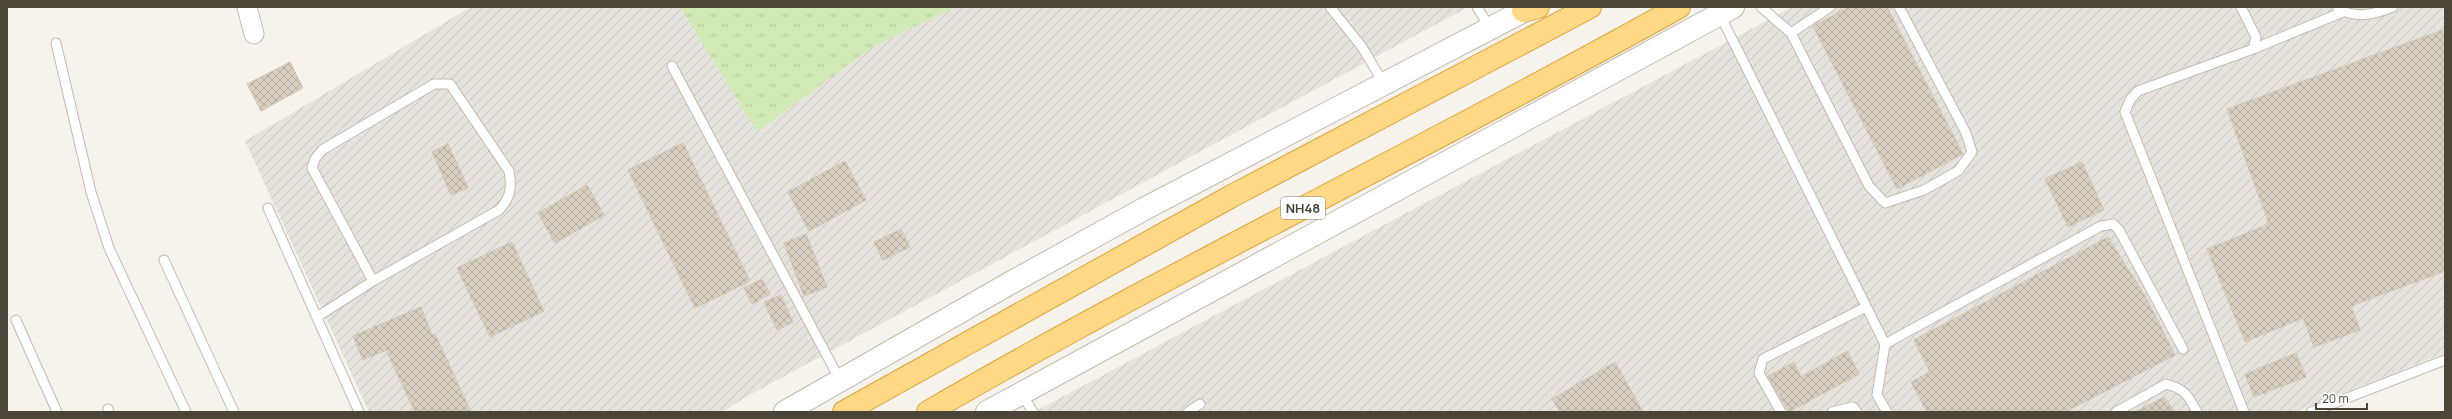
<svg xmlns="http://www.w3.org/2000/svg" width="2452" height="419" font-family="Manrope,sans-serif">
	<defs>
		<pattern id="industrial-furrows" width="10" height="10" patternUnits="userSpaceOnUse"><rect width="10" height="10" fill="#e6e2dd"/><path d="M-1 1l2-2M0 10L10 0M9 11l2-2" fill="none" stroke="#c7c3be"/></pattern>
		<pattern id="grass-tufts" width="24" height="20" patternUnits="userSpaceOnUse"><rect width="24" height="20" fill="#d2eab5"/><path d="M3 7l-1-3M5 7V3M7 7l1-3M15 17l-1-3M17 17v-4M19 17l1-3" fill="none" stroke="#b6ca9c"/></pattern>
		<pattern id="building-cross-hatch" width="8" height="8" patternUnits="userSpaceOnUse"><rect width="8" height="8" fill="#d8cfc1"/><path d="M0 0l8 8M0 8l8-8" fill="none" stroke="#b1aa9e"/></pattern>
	</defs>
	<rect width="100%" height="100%" fill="#f6f3ec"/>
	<path fill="url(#industrial-furrows)" d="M 471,7 L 680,7 L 757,132 L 874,46 L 956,7 L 1468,7 L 746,397 L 723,412 L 369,412 L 245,141 Z
		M 1792,7 L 2445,7 L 2445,353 L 2295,412 L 1034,412 Z"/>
	<path fill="url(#grass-tufts)" d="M 680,7 L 956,7 L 874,46 L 757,132 Z"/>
	<path fill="url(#building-cross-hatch)" stroke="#d3c7b4" d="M 1849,7 L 1887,7 L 1963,154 L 1897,189 L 1813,26 Z
		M 2445,29 L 2445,271 L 2351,306 L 2360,330 L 2314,347 L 2303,318 L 2245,342 L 2207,249 L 2269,224 L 2227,109 Z
		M 290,62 L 303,88 L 261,111 L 247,84 Z
		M 683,143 L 750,281 L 695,308 L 628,170 Z
		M 448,144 L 468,188 L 451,195 L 432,152 Z
		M 845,161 L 866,200 L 809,231 L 788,192 Z
		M 2082,162 L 2104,210 L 2068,227 L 2045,179 Z
		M 587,185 L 604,215 L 555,243 L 538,213 Z
		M 901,229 L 910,247 L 883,260 L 874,242 Z
		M 806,234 L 827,287 L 804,296 L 784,243 Z
		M 2108,237 L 2147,299 L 2175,355 L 2065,412 L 1927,412 L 1911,382 L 1930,372 L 1914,340 Z
		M 512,242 L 544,311 L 490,337 L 457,268 Z
		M 762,279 L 770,294 L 752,304 L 744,288 Z
		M 781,295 L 793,322 L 777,330 L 764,302 Z
		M 421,307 L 432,335 L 435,334 L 471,412 L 415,412 L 386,350 L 363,360 L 353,336 Z
		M 1847,351 L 1859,374 L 1789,412 L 1768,376 L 1794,362 L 1801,377 Z
		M 2296,353 L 2306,377 L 2254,397 L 2245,374 Z
		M 1615,362 L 1643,412 L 1560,412 L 1552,399 Z
		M 2164,397 L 2175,412 L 2135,412 Z"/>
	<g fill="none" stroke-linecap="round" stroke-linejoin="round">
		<g stroke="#c2bbae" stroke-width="11">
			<path id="service" d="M 1330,7 L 1362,47 L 1384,84
				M 1477,7 L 1490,28
				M 1761,7 L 1791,33 L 1869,186 L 1885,203 L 1924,190 L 1958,171 L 1972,152 L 1966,133 L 1899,7
				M 2241,7 L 2256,37 L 2253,49 L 2138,91 L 2130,100 L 2125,112 L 2244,412
				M 2337,7 C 2354,20 2375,14 2393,7
				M 1720,15 L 1885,344 L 1877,395 L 1887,412
				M 1791,33 L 1830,7
				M 56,43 L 91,192 L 109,248 L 186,412
				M 2253,49 L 2343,12
				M 672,66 L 840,380
				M 268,208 L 359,412
				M 164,260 L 234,412
				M 317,317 L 373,281 L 499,210 C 511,197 512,188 509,171 L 450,84 L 434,84 L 322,150 L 315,159 L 312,168 L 373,281
				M 16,320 L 57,412
				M 1885,344 L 2101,226 L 2113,224 L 2119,230 L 2183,349
				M 1021,393 L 1033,412
				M 108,409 L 109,412
				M 1188,412 L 1200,404
				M 1781,412 L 1759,373 L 1763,359 L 1866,307
				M 1832,412 L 1853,407 L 1857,412
				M 2116,412 L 2166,384 C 2185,389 2188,395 2197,412
				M 2311,412 L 2445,360"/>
		</g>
		<g stroke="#c2bbae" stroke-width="21">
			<path id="minor" d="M 247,7 L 254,34"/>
		</g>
		<g stroke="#c2bbae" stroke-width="24">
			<path id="tertiary" d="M 785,412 L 1012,282 L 1144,209 L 1531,7
				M 987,412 L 1733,7"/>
		</g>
		<g stroke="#e0a43c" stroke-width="24">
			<path id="trunk" d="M 1523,11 L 1538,7
				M 844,412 L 1230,197 L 1590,7
				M 928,412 C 1174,269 1431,146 1679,7"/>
		</g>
		<use href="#service" stroke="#fff" stroke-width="9"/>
		<use href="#minor" stroke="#fff" stroke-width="19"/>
		<use href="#tertiary" stroke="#fff" stroke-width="22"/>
		<use href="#trunk" stroke="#ffd985" stroke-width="22"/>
	</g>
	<g text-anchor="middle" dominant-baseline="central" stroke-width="4" stroke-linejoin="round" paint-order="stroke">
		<rect fill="#fff" stroke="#817c74" stroke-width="1" x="1281" y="197" width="44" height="22" rx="3"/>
		<g font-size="13" font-weight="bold" fill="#4b4439">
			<text x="1303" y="208">NH48</text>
		</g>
	</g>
	<rect width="2452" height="419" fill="none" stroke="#4b4439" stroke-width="16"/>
	<path d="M2316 403v6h51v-6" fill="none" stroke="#4b4439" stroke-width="2"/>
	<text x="2322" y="403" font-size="12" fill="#4b4439" stroke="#ffffff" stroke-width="3" paint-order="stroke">20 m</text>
</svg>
